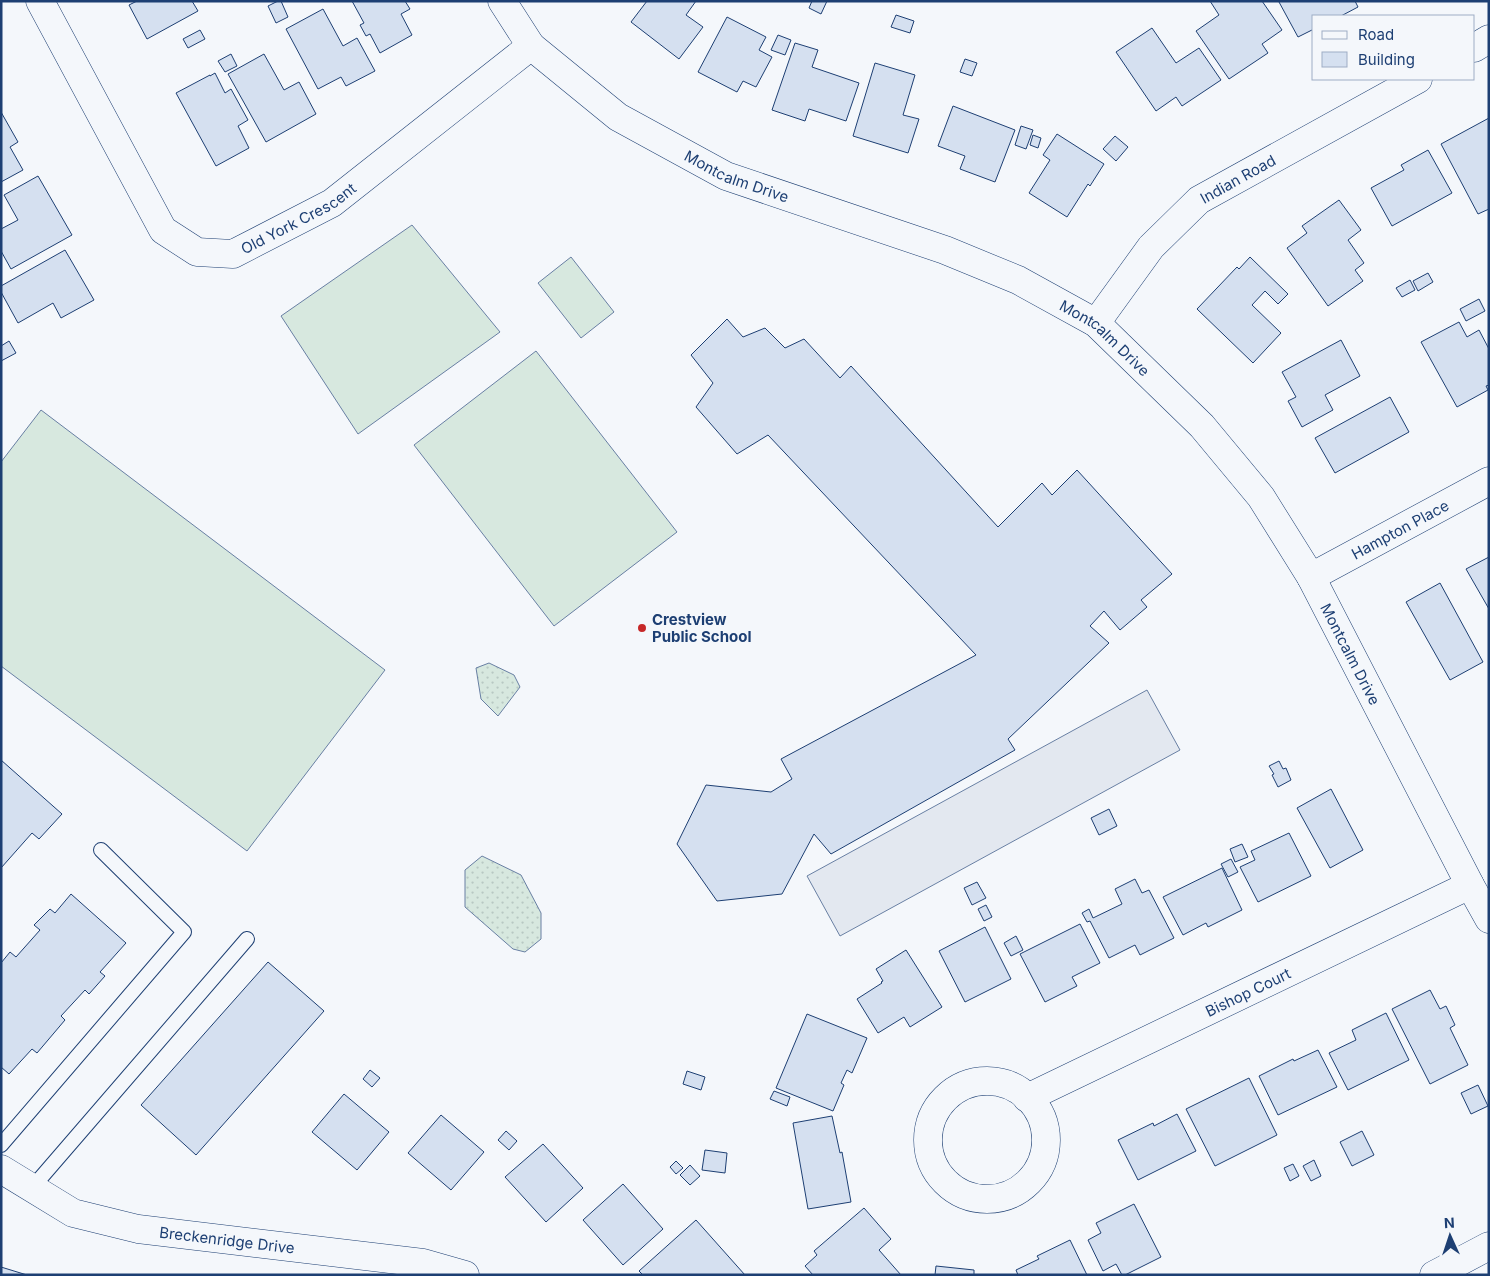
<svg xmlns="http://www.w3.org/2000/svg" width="1490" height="1276" font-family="Inter,sans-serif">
	<defs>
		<pattern id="grass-dots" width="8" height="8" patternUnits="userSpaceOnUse" patternTransform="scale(1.25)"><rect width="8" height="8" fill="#d7e8df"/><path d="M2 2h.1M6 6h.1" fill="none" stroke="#b8c8c3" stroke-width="1.8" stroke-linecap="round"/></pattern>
	</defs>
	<rect width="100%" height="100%" fill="#f4f7fb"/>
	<path fill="url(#grass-dots)" stroke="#687fa3" d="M 489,663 L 514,675 L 520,687 L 498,716 L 481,699 L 476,668 Z
		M 482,856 L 521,875 L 541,913 L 541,939 L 525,952 L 513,949 L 465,907 L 465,870 Z"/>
	<path fill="#d7e8df" stroke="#687fa3" d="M 412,225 L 500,332 L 358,434 L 281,316 Z
		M 571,257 L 614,312 L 581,338 L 538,283 Z
		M 536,351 L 677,532 L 554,626 L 414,445 Z
		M 41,410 L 385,670 L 247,851 L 1,666 L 1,462 Z"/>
	<path fill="#e3e8f0" stroke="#687fa3" d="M 1147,690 L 1180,750 L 840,936 L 807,876 Z"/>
	<path fill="#d5e0f0" stroke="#1d3f73" d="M 137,1 L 192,1 L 198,11 L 147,39 L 129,5 Z
		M 278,1 L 281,1 L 288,17 L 276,23 L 268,6 Z
		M 352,1 L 405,1 L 410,9 L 401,14 L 412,35 L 380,53 L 370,34 L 366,36 L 360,25 L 364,23 Z
		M 647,1 L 696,1 L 686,15 L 703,27 L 679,59 L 631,22 Z
		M 812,1 L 827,1 L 821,14 L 809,8 Z
		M 1210,1 L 1262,1 L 1282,30 L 1262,44 L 1268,53 L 1229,79 L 1196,31 L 1219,15 Z
		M 1280,1 L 1355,1 L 1358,7 L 1341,16 L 1314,16 L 1314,29 L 1298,37 L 1279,2 Z
		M 323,9 L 343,46 L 357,38 L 375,71 L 346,86 L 341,77 L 318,89 L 286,29 Z
		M 896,15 L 914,21 L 910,33 L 891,27 Z
		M 727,17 L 766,37 L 759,50 L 772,57 L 756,87 L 743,81 L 737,92 L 698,72 Z
		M 1152,28 L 1176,63 L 1199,48 L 1221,80 L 1182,106 L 1176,97 L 1156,111 L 1116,52 Z
		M 200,30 L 205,39 L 188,48 L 183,39 Z
		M 778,35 L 791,40 L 785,55 L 771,50 Z
		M 795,43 L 818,50 L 812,67 L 859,83 L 846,121 L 809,109 L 805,121 L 772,110 Z
		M 231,54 L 237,66 L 225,72 L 218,61 Z
		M 264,54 L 284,90 L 299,82 L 316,114 L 266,142 L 228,74 Z
		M 965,59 L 977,63 L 972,76 L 960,72 Z
		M 875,63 L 915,75 L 903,115 L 919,119 L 908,153 L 853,136 Z
		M 215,73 L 225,93 L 231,89 L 248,120 L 238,126 L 249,148 L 216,166 L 176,93 L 210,75 L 210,76 Z
		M 953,106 L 1015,130 L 995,182 L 960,169 L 965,156 L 938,146 Z
		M 1,112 L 18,142 L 10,147 L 23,170 L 1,182 Z
		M 1489,118 L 1489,209 L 1478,214 L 1441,144 Z
		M 1021,126 L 1033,130 L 1026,149 L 1015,145 Z
		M 1057,134 L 1104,164 L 1090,186 L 1088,184 L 1067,217 L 1029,193 L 1050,160 L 1043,155 Z
		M 1033,135 L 1041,138 L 1038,148 L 1030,145 Z
		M 1115,136 L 1128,147 L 1116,161 L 1103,149 Z
		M 1428,150 L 1452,193 L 1392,226 L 1371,188 L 1404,170 L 1401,165 Z
		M 38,176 L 72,235 L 11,269 L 1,251 L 1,229 L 18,220 L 4,195 Z
		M 1339,200 L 1361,230 L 1348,240 L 1364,263 L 1355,270 L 1363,281 L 1328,306 L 1287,248 L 1307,233 L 1302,226 Z
		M 65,250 L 94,300 L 61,318 L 53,303 L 18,323 L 1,292 L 1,286 Z
		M 1250,257 L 1288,294 L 1278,304 L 1265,291 L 1252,305 L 1281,333 L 1253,363 L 1197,309 L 1237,267 L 1239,269 Z
		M 1428,273 L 1433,282 L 1418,291 L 1413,281 Z
		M 1410,280 L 1415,290 L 1402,297 L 1396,288 Z
		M 1479,299 L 1485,311 L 1466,321 L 1460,309 Z
		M 727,319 L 743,337 L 765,328 L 785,348 L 804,339 L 840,378 L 851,366 L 998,527 L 1042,483 L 1052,495 L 1077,470 L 1172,574 L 1141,600 L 1147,607 L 1120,630 L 1104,611 L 1090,626 L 1109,643 L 1008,739 L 1015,750 L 831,854 L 814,834 L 782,894 L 717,901 L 677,844 L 706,785 L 771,792 L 792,779 L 781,759 L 976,655 L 768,435 L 737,454 L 696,407 L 713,383 L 691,355 Z
		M 1459,322 L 1467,337 L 1479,330 L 1489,349 L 1489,385 L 1486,386 L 1488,390 L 1457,407 L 1421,342 Z
		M 1341,340 L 1360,376 L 1325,395 L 1333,410 L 1302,427 L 1288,401 L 1296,397 L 1282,372 Z
		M 9,341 L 16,353 L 1,361 L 1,346 Z
		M 1390,397 L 1409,432 L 1335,473 L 1315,438 Z
		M 1489,557 L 1489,609 L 1466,569 Z
		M 1440,583 L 1483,662 L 1450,680 L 1406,602 Z
		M 1,760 L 62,814 L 39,839 L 32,833 L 1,868 Z
		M 1279,761 L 1283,769 L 1286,768 L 1291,780 L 1278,787 L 1272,775 L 1274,774 L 1269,766 Z
		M 1331,789 L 1363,850 L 1330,868 L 1297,808 Z
		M 1109,809 L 1117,826 L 1099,835 L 1091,818 Z
		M 1289,833 L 1311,876 L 1258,902 L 1240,867 L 1255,860 L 1251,851 Z
		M 1242,844 L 1248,857 L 1235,862 L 1230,849 Z
		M 1231,859 L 1238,872 L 1228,877 L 1221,864 Z
		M 1222,868 L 1242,910 L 1208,927 L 1206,923 L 1183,935 L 1163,897 Z
		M 1135,879 L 1142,893 L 1149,890 L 1174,938 L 1140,955 L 1135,945 L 1109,958 L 1090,921 L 1087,922 L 1082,913 L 1089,909 L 1093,918 L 1122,904 L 1115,889 Z
		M 977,882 L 986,898 L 972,905 L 964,888 Z
		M 71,894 L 126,943 L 100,972 L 105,976 L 89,994 L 85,990 L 61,1016 L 65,1020 L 37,1053 L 32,1049 L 9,1074 L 1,1067 L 1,963 L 10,952 L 16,957 L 40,930 L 34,925 L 50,909 L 55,913 Z
		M 986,905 L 992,917 L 984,921 L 978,909 Z
		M 1080,924 L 1100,963 L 1072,977 L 1077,986 L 1045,1002 L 1020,954 Z
		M 985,927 L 1011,979 L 965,1002 L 939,951 Z
		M 1016,936 L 1023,950 L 1011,956 L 1004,943 Z
		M 906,950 L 942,1007 L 910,1027 L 904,1017 L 878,1033 L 857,999 L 882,983 L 881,982 L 883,981 L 876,969 Z
		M 268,962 L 324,1011 L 196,1155 L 141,1105 Z
		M 1430,990 L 1440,1009 L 1446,1006 L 1455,1025 L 1450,1028 L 1468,1065 L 1430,1084 L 1392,1009 Z
		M 1386,1013 L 1409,1060 L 1348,1090 L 1329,1053 L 1356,1040 L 1352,1030 Z
		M 807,1014 L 867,1038 L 852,1073 L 847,1070 L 841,1083 L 844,1085 L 833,1111 L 776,1088 Z
		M 1318,1050 L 1337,1087 L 1278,1115 L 1259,1076 L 1293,1059 L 1294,1061 Z
		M 370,1070 L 380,1078 L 372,1087 L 363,1079 Z
		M 687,1071 L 705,1077 L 701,1090 L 683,1084 Z
		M 1249,1078 L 1277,1135 L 1215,1166 L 1186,1109 Z
		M 1478,1085 L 1488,1106 L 1471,1114 L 1461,1093 Z
		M 774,1091 L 790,1097 L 787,1106 L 770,1099 Z
		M 344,1094 L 389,1132 L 357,1170 L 312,1132 Z
		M 1177,1114 L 1196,1151 L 1138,1180 L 1118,1140 L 1153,1123 L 1154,1126 Z
		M 441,1115 L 484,1152 L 451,1190 L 408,1153 Z
		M 832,1116 L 840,1153 L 842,1152 L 851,1202 L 808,1209 L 793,1123 Z
		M 506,1131 L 517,1141 L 509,1150 L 498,1140 Z
		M 1362,1131 L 1374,1155 L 1352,1166 L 1340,1142 Z
		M 543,1144 L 583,1188 L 546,1222 L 505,1177 Z
		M 705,1150 L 727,1153 L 725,1173 L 702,1170 Z
		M 1314,1160 L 1321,1176 L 1311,1181 L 1303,1166 Z
		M 676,1161 L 683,1168 L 676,1174 L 670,1167 Z
		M 1293,1164 L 1299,1176 L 1290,1181 L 1284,1168 Z
		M 690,1165 L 700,1176 L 690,1185 L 680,1175 Z
		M 623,1184 L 663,1229 L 623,1265 L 583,1220 Z
		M 1134,1204 L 1161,1257 L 1125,1275 L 1122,1275 L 1116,1264 L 1103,1271 L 1088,1240 L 1101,1233 L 1096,1223 Z
		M 864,1208 L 891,1239 L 879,1250 L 901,1275 L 813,1275 L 805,1266 L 817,1255 L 814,1251 Z
		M 696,1220 L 745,1275 L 643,1275 L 639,1271 Z
		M 1070,1240 L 1087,1275 L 1018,1275 L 1016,1270 L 1039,1259 L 1037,1256 Z
		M 936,1266 L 974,1270 L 974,1275 L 935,1275 Z
		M 1,1267 L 27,1275 L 1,1275 Z"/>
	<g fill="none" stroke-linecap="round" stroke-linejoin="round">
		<g stroke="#1d3f73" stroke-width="16">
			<path id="service" d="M 1,1145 L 184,932 L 101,850
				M 32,1188 L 247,939"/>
		</g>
		<g stroke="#1d3f73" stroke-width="29">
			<g id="minor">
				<path id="s1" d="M 40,1 L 163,230 L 197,252 L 233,254 L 332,203 L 531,46"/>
				<path id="s2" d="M 502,1 L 531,46 L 618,117 L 726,176 L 945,250 L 1018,280 L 1096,323 L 1202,426 L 1261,497 L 1311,577 L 1470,885 L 1489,919"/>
				<path d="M 1474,48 L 1489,39"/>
				<path id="s3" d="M 1096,323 L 1151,247 L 1199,200 L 1418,79"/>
				<path id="s4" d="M 1311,577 L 1489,481"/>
				<circle cx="987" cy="1140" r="59"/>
				<path id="s5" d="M 1027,1098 L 1470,885"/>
				<path id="s6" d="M 1,1169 L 73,1213 L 138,1229 L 423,1263 L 465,1275"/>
			</g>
		</g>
		<g stroke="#1d3f73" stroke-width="29">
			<path id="secondary" d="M 1434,1275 L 1489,1246"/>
		</g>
		<use href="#service" stroke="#f4f7fb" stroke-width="14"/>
		<use href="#minor" stroke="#f4f7fb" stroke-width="28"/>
		<use href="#secondary" stroke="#f4f7fb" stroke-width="28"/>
	</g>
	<circle fill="#c62828" stroke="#f4f7fb" stroke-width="2" cx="642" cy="628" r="5"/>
	<g text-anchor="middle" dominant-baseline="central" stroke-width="4" stroke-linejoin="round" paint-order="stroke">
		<g font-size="15" fill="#1d3f73" stroke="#f4f7fb">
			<text stroke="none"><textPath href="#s2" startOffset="299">Montcalm Drive</textPath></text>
			<text stroke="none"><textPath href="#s3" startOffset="205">Indian Road</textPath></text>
			<text stroke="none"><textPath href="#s1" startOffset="411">Old York Crescent</textPath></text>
			<text stroke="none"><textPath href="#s2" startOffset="704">Montcalm Drive</textPath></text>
			<text stroke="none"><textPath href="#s4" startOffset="101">Hampton Place</textPath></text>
			<text stroke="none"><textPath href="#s2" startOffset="1109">Montcalm Drive</textPath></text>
			<text stroke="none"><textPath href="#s5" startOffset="245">Bishop Court</textPath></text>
			<text stroke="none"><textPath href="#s6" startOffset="241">Breckenridge Drive</textPath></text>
		</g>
		<g font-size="15" font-weight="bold" fill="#1d3f73" stroke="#f4f7fb" text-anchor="start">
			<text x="652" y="619">Crestview<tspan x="652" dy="17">Public School</tspan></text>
		</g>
	</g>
	<rect width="1490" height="1276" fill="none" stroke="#1d3f73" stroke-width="5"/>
	<rect x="1312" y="15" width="162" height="65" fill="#f4f7fb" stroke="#9eadc5"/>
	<rect x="1322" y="31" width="25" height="8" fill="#f4f7fb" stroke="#9eadc5"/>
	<text x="1358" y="40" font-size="15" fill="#1d3f73">Road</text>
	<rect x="1322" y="52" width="25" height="15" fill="#d5e0f0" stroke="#9eadc5"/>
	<text x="1358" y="65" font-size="15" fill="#1d3f73">Building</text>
	<g transform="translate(1450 1236) rotate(357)" stroke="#f4f7fb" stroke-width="4" paint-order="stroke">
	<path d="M0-4L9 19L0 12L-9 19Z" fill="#1d3f73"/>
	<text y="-8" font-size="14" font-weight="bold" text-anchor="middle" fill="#1d3f73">N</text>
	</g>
</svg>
